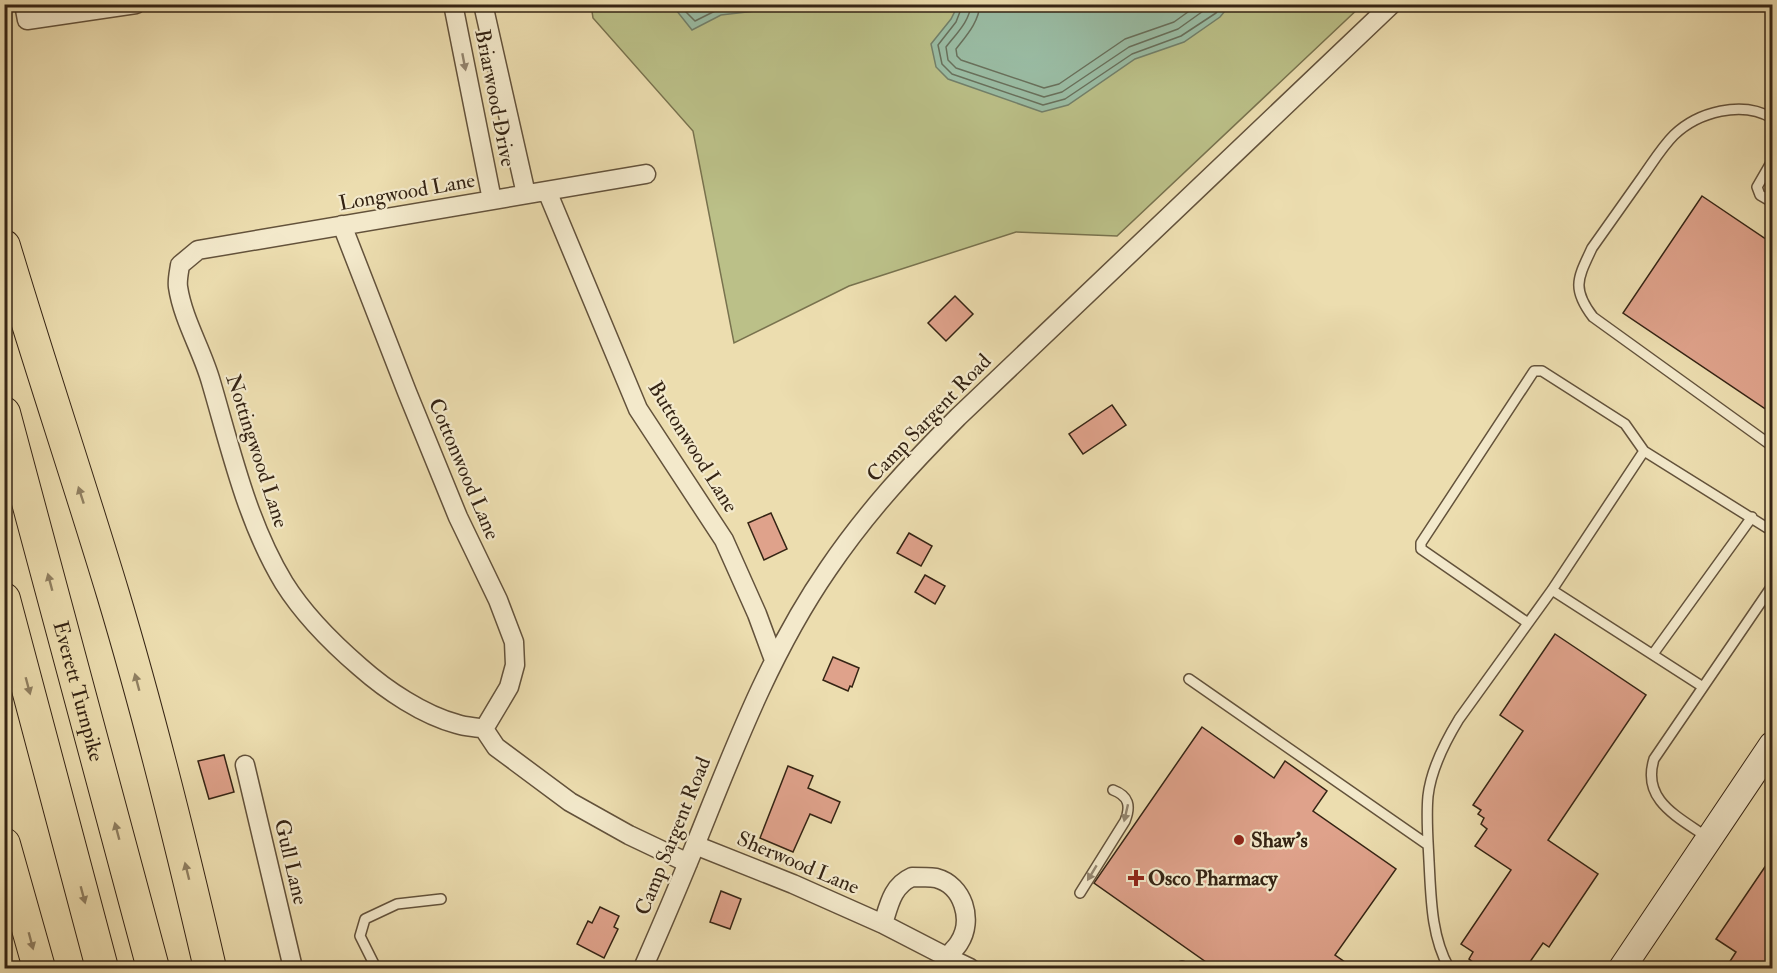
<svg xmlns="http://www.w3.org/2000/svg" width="1777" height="973" font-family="'IM FELL Double Pica',serif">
	<rect width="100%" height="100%" fill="#ecddaf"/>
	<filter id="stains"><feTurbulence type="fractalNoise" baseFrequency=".00333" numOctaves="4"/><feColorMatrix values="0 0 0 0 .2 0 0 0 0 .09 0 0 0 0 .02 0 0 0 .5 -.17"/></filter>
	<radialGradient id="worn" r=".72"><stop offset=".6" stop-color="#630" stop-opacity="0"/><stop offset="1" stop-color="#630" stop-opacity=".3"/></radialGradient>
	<path fill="#bbc088" stroke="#78724e" stroke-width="1.5" d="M 591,5 L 1362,5 L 1117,236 L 1016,232 L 849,286 L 734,343 L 693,131 L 593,18 Z"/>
	<path fill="#9abda5" stroke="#72806b" stroke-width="1.5" d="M 675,5 L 675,4 L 768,5 L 764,10 L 721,15 L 692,30 L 676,10 Z
		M 958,5 L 958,4 L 1230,5 L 1220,17 L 1184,42 L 1135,59 L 1068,105 L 1042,112 L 948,79 L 936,67 L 931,44 L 951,19 Z"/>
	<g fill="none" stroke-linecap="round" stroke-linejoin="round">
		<path stroke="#68705c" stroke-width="1.5" d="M 681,4 L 682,8 L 695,21 L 719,9 L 758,4
			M 963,4 L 956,22 L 938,45 L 942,64 L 952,74 L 1043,105 L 1065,99 L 1132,54 L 1181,36 L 1216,13 L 1223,4
			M 971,4 C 970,21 956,34 946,47 L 948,60 L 956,68 L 1044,97 L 1062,92 L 1129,47 L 1178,29 L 1213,4
			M 980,4 C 979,22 966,36 956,49 L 957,56 L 961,60 L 1044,88 L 1059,84 L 1125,39 L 1174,22 L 1199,4"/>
	</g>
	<path fill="#dfa28b" stroke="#352414" stroke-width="1.5" d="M 1702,196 L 1773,244 L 1773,414 L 1623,313 Z
		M 955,296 L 973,314 L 946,341 L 928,323 Z
		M 1112,405 L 1126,425 L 1083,454 L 1069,434 Z
		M 771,513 L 787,549 L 764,560 L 748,523 Z
		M 909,533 L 932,546 L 921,566 L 897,553 Z
		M 925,575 L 945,586 L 935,604 L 915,592 Z
		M 1555,634 L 1646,695 L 1548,840 L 1598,874 L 1549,947 L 1543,943 L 1525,969 L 1482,969 L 1469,959 L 1473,952 L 1461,944 L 1511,870 L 1475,846 L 1487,829 L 1481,824 L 1484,818 L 1478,814 L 1481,810 L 1473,805 L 1523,731 L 1500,715 Z
		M 833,657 L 859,668 L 852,687 L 850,686 L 848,691 L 823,680 Z
		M 1202,727 L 1274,778 L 1285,761 L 1327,791 L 1313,811 L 1396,869 L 1335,955 L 1355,969 L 1216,969 L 1094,883 Z
		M 224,755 L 234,792 L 209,799 L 198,761 Z
		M 788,766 L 813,776 L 808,788 L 840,802 L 831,823 L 810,814 L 793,852 L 760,838 Z
		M 1773,855 L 1773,969 L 1725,969 L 1736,952 L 1716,939 Z
		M 721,891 L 741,899 L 730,929 L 710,922 Z
		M 600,907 L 619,916 L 614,927 L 618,929 L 604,958 L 577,944 L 588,921 L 592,923 Z"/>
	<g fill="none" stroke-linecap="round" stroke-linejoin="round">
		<g stroke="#63523b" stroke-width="12">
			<path id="lane" d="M 1772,118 C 1742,100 1698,112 1674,135 C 1662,147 1653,162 1643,176 C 1626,200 1609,224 1592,248 C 1578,278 1571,288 1593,317 L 1772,446
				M 1772,161 L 1757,187 L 1760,195 L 1772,202
				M 1552,590 L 1703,687
				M 1528,623 L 1421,549 L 1421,543 L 1534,371 L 1542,371 L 1625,424 L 1644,451
				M 1653,654 L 1752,517
				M 1189,679 L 1428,845
				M 1708,838 C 1679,817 1641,801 1654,759 L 1772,586
				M 1080,893 L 1125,821 C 1131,806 1129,796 1113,790
				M 376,968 L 360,936 L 365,919 L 397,904 L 441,899
				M 1180,968 L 1182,966
				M 1449,968 C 1431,936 1431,897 1429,861 C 1428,840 1426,817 1428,796 C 1431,769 1445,742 1459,719 L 1552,590 L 1644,451 L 1772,531"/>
		</g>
		<g stroke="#63523b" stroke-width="21">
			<path id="street" d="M 24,4 L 27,20 L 136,4
				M 453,4 L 492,200
				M 483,4 L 526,194
				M 646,174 L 198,250 L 180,265 C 179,272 177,280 178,287 C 183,320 202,350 211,382 C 231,450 247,522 284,583 C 304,615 331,642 360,667 C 386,690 423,715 457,724 C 466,727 476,727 484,729 L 496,747 L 570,802 L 629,835 L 688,863
				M 547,191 L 638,409 L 724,540 L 757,614 L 774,660
				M 342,225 L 407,392 L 458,517 L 498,600 L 514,642 L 515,665 L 509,687 L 484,729
				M 245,765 L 293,968
				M 695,845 L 793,884 L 883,924
				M 912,877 C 920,877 928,877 936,878 C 963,885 974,920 959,943 C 956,948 951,952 947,957 L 883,924 C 889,905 892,886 912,877 Z
				M 947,957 L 970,968
				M 643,968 C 661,927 679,885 696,843 C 734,749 770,653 828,569 C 866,513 910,465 958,417 L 1392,4"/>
		</g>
		<g stroke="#352414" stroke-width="28">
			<path id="secondary" d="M 1622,968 L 1772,745"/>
		</g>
		<g stroke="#352414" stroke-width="34">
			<g id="highway">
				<path d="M 4,246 C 39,363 78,478 113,594 C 150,717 181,843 210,968"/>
				<path id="s1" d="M 4,413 L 153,968"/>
				<path d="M 4,599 L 102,968"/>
				<path d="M 4,844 L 39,968"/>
			</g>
		</g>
		<use href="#lane" stroke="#f3e9cb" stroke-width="9"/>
		<use href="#street" stroke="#f3e9cb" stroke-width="18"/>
		<use href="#secondary" stroke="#f3e9cb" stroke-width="26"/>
		<use href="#highway" stroke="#ecddaf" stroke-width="32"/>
	</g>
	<defs><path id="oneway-solid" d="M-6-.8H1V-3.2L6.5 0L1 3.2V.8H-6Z" transform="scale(1.5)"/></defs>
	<g fill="#948670">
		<use href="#oneway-solid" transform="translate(464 62) rotate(79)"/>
		<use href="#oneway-solid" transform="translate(1126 813) rotate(103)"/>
		<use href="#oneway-solid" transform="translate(1092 873) rotate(121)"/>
	</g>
	<g fill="#908062">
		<use href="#oneway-solid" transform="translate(81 495) rotate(-108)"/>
		<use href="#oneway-solid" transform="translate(50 582) rotate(-105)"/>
		<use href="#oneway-solid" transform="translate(137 682) rotate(-105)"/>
		<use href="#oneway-solid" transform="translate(28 686) rotate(75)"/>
		<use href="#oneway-solid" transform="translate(117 831) rotate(-105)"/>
		<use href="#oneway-solid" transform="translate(187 871) rotate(-104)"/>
		<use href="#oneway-solid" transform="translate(83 895) rotate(75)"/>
		<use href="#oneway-solid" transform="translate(31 941) rotate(75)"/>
	</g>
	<g fill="#8f2418" stroke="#f3e9cb" stroke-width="2">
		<circle cx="1239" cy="840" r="6"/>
		<path d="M1133 869h6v6h6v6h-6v6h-6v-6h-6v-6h6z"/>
	</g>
	<g text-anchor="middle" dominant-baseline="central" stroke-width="4.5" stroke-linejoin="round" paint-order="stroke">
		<g font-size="21" fill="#352414" stroke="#f3e9cb">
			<text transform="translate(495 98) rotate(79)">Briarwood Drive</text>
			<text transform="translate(407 192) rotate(-10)">Longwood Lane</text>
			<text transform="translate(929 418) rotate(-46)">Camp Sargent Road</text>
			<text transform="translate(693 447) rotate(58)">Buttonwood Lane</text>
			<text transform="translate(257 451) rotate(72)">Nottingwood Lane</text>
			<text transform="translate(464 469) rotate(67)">Cottonwood Lane</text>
			<text stroke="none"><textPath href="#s1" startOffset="288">Everett Turnpike</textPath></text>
			<text transform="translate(673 836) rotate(-68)">Camp Sargent Road</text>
			<text transform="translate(291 862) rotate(77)">Gull Lane</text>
			<text transform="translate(798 863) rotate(23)">Sherwood Lane</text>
		</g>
		<g font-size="21" font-weight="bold" fill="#352414" stroke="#f3e9cb" text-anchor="start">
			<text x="1251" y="840">Shaw's</text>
			<text x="1148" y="878">Osco Pharmacy</text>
		</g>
	</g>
	<rect width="1777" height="973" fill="none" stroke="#ecddaf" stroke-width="24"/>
	<rect x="6" y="6" width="1765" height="961" fill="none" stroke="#352414" stroke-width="3"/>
	<rect x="12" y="12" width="1753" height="949" fill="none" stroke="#352414" stroke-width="1.5"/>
	<rect width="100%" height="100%" filter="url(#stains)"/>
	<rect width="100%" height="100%" fill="url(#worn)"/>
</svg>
